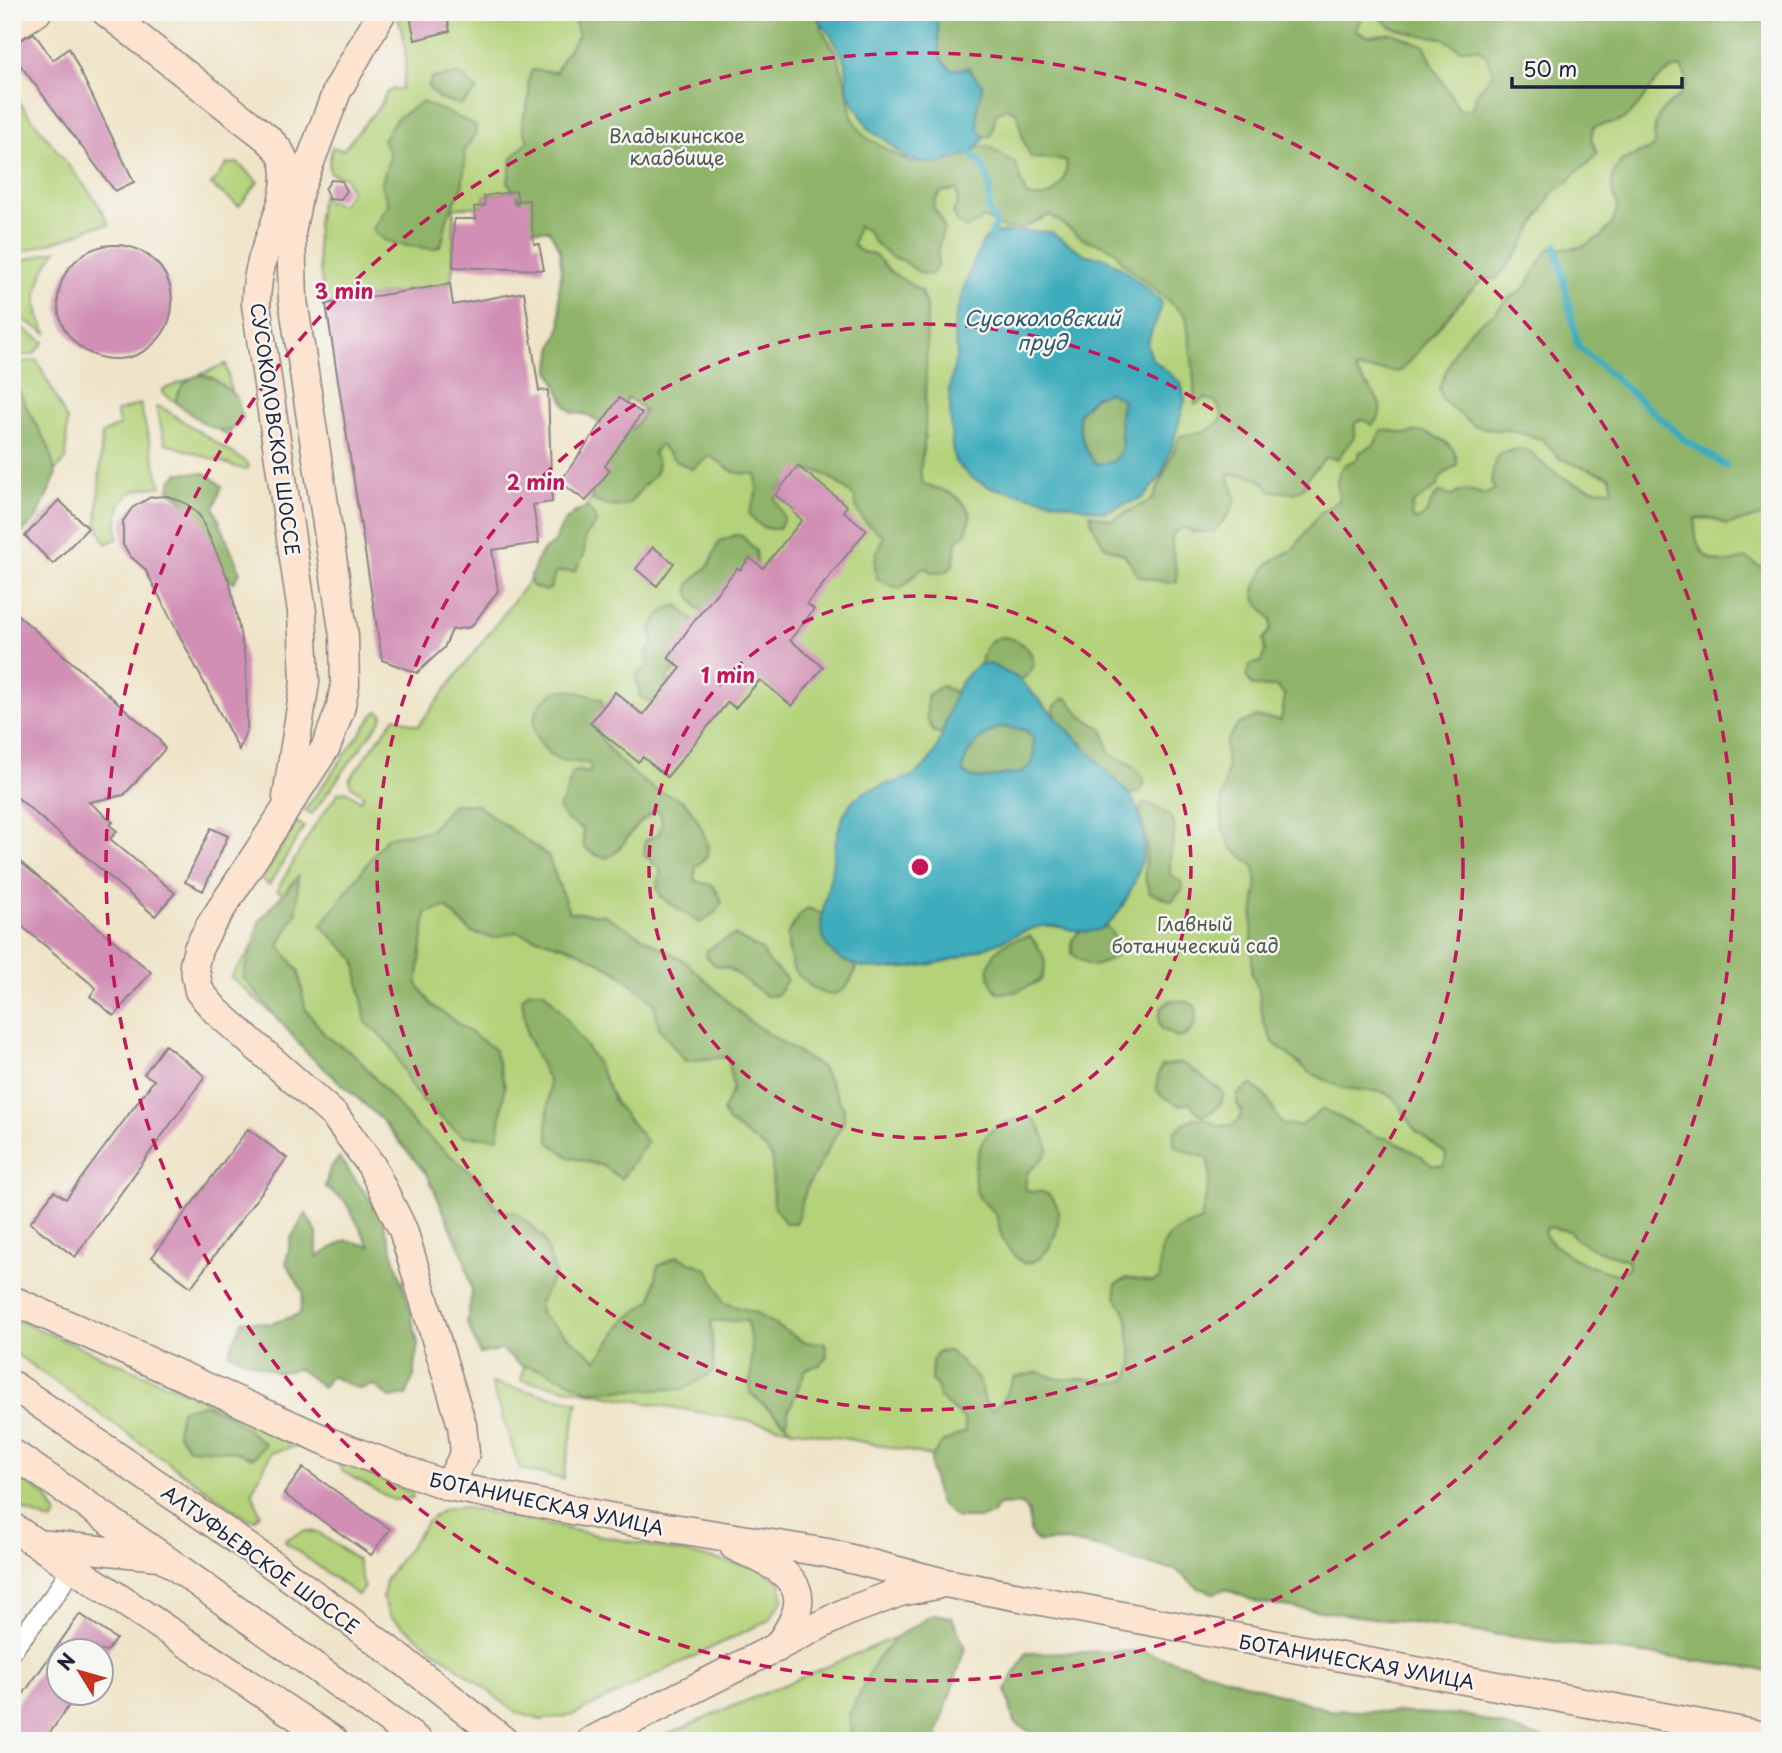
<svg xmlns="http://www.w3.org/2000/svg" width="1782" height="1753" font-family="'Playpen Sans',sans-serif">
	<rect width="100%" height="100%" fill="#f6f6f2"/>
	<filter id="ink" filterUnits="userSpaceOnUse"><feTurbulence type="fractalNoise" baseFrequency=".0143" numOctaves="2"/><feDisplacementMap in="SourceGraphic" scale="14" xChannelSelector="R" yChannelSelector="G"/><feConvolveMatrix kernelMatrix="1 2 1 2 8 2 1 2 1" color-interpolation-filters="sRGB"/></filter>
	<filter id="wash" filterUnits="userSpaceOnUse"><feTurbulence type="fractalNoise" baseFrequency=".00686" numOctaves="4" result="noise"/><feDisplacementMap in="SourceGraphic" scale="28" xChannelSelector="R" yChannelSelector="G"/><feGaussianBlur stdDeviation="1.57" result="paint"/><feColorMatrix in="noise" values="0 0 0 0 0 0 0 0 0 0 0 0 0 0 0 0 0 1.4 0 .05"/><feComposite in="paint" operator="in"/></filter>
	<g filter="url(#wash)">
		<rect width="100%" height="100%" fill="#efe4c8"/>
		<path fill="#b4d279" stroke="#6b7a5a" stroke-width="2" d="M 396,12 L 1770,12 L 1770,1663 L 1047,1490 L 954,1461 L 880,1445 L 521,1380 L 546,1261 L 231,977 L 289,898 L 277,890 L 315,825 L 338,793 L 347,791 L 360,801 L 364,796 L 351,786 L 349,780 L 395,717 L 418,726 L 619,463 L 643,414 L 613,303 L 561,209 L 518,201 L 516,191 L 484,196 L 485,206 L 454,208 L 453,267 L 450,284 L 326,304 C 319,266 311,232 323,194 L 327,202 L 342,204 L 351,191 L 345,177 L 330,173 L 329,165 L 332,147 L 343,150 L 382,103 L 386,93 L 394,89 L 401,89 C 410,63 405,38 396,12 Z
			M 12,93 L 98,203 L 109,225 L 92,227 L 73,236 L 12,255 Z
			M 238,163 L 258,182 L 239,206 L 211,185 L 227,164 Z
			M 57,250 C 37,275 28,307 48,334 L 12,313 L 12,264 Z
			M 12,321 L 44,342 L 34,354 L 12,357 Z
			M 37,360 L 67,420 L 66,459 L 12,518 L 12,364 Z
			M 226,364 L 236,421 L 228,436 L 162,393 L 162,390 Z
			M 140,404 L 161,487 C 124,486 113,504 118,538 L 106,544 L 97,525 L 102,434 L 120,425 L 116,412 Z
			M 156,407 L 161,407 L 246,462 L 249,467 L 245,470 L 165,443 Z
			M 379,711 L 383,715 L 381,720 L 312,814 L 305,810 L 375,713 Z
			M 297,822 L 304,827 L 269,885 L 262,880 Z
			M 12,1318 L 299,1441 L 297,1446 L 271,1453 L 252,1491 L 260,1514 L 254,1520 L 246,1518 L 12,1351 Z
			M 491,1383 L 578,1402 L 563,1479 L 520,1469 Z
			M 336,1459 L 412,1493 L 413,1498 L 393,1500 L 342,1471 Z
			M 12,1472 L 46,1496 L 57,1515 L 52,1522 L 12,1505 Z
			M 461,1507 L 758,1568 L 780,1582 L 783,1599 L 769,1620 L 573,1715 L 541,1720 L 516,1712 L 390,1616 L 383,1599 L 386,1579 L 427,1522 L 443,1510 Z
			M 304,1531 L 318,1532 L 357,1560 L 364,1587 L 358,1595 L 286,1543 L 285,1540 Z
			M 896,1637 L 875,1662 L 849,1715 L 852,1741 L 652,1741 Z"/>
		<path fill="#8fb469" stroke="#586b52" stroke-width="2" fill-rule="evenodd" d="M 571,12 L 816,12 L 825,35 L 836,52 L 845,80 L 852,117 L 864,136 L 911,163 L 936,160 L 968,148 L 987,146 L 1015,163 L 1026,195 C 1050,204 1066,187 1067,162 L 1055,159 L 1032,158 C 1022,144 1022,129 1016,112 L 1006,108 L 996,114 L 991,136 L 971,137 L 979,82 L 969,67 L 954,71 L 942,70 L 922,12 L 1770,12 L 1770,514 L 1726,525 L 1714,519 L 1696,518 C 1693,537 1699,561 1722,562 C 1730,563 1739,560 1746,558 L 1770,573 L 1770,1673 L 1756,1669 L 1260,1603 L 1225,1589 L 1214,1593 L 1198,1588 L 1176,1570 L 1137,1562 L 1101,1548 L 1066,1541 L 1038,1542 L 1030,1533 L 1029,1513 L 1021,1504 L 998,1505 L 992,1515 L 980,1518 L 957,1518 L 939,1503 L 931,1470 L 931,1458 L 943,1442 L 965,1432 L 964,1419 L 939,1398 L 938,1388 L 931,1380 L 932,1362 L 937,1352 L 949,1351 C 958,1360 970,1369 978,1380 C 986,1392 980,1399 992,1411 L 1002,1401 L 1014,1378 L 1039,1372 L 1058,1379 L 1092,1379 L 1108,1384 L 1126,1380 C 1138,1363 1131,1356 1129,1337 C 1128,1331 1130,1326 1128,1320 C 1124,1303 1113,1304 1116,1284 L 1127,1278 L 1153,1282 L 1160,1278 C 1158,1239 1166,1234 1201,1220 L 1210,1176 L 1208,1159 C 1196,1153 1185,1153 1174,1145 L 1174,1133 C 1189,1116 1200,1113 1219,1126 L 1232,1125 L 1240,1119 L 1241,1110 C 1231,1097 1240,1090 1252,1085 L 1266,1096 L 1281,1124 L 1300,1126 L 1323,1109 L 1378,1137 L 1390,1139 L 1421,1156 L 1431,1165 L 1444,1166 L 1446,1154 L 1415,1130 L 1394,1098 L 1383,1092 L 1342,1088 L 1309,1072 L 1273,1042 L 1263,1021 L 1259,991 L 1252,973 L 1252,925 L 1257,884 L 1254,866 L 1232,848 L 1223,829 L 1221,805 L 1227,768 L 1225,744 L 1231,734 L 1239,724 L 1255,717 L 1281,720 L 1285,695 L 1277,687 L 1252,686 L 1246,676 L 1250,665 L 1261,662 L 1265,651 L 1263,639 L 1271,630 L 1271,619 L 1256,601 L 1254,589 L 1267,565 L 1282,555 L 1293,550 L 1320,513 L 1339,500 C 1337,489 1334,472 1346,464 C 1350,462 1354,461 1358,458 L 1358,453 L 1374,445 L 1382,430 C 1391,428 1396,433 1405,434 C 1411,434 1416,430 1422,432 C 1438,436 1458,445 1457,465 C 1449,473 1438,473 1438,486 L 1413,504 L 1411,516 L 1415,520 C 1433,517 1426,499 1441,492 L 1452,496 C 1464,487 1472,490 1485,495 L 1495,489 L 1491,483 L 1494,464 L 1499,455 C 1506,452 1513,448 1520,449 C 1530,450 1535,457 1542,463 C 1561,479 1589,493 1613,489 L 1610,477 L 1560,459 L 1542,439 L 1508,430 L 1494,430 L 1473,425 L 1443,401 L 1439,388 L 1455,350 L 1470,330 L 1496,312 L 1506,300 L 1524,289 L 1549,248 C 1560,248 1575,250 1586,245 C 1592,242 1594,238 1601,237 L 1612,224 L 1618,206 L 1612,190 L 1613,175 L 1621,161 L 1654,147 C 1654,137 1654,122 1660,114 C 1671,98 1681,102 1687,79 L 1681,67 C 1653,72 1646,104 1625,118 C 1616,125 1606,122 1594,127 L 1591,137 L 1597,154 C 1590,165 1572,172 1569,182 L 1552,193 L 1519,252 L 1496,279 L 1484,279 L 1467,294 L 1401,371 C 1384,372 1371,369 1355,370 C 1365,387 1395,406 1372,425 L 1362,419 L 1355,423 L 1354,437 L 1337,459 L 1326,457 L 1308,477 L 1304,487 L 1295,493 L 1272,491 C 1259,476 1248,473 1228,475 L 1236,498 L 1232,510 L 1214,532 L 1192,532 L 1183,527 L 1173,533 C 1169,551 1178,564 1177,581 L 1169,583 L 1138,576 L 1125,555 L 1104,546 L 1092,524 L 1090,514 L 1112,520 L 1153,499 L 1180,436 C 1199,432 1213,433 1223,416 L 1216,402 L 1205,398 L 1195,405 L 1193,367 L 1186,316 L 1123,263 L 1115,251 L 1104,245 L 1085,240 L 1050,215 L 1023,228 L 1005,229 L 984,218 L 967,228 L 958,223 L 953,213 L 958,202 L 957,190 L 941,192 L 934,202 L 933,207 L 940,217 L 944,228 L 938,248 L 938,266 L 931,275 L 920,273 L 902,260 L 891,257 L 873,241 L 868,231 L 858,226 L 853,245 L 862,252 L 874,254 L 891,272 L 921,291 L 927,309 L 925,436 L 920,472 L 923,484 C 946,491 958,492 971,515 L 966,533 L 957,541 L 953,565 L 946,572 L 934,573 L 924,568 C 913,574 910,583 899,589 L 877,579 C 872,561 876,551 884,536 C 868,525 856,518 855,497 C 845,489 835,480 824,474 C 804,463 783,480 775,498 L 784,518 L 779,529 C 765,530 757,525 749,514 L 757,491 L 756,474 C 725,474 733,469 710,456 L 692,469 L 676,461 L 660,445 L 653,453 L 658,463 L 655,475 C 629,495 637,517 594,501 L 588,490 L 614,442 L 636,425 L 645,411 L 628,398 L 603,427 C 594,417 587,413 573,413 L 565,405 L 550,370 L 552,350 L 561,326 L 559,292 L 561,269 L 560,249 L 549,230 L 532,230 L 521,201 L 508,183 L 512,158 L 528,141 C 516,116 526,119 529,97 C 530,84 525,87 532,70 L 556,72 L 564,56 L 579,35 ZM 1375,13 L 1391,27 L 1419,35 L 1443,38 L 1460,49 L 1477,48 L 1486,55 L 1493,74 L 1477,93 L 1473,108 L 1460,110 L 1435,70 L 1425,46 L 1393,33 L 1368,36 L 1355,31 L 1362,16 ZM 1547,1227 L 1569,1231 L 1577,1240 L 1593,1249 L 1628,1260 L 1629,1267 L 1619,1274 C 1595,1271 1557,1253 1544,1233 Z
			M 455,74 L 465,77 L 477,91 L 461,105 L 438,98 L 428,87 L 432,78 Z
			M 422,102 C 440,110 458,116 476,126 L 476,132 L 464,152 L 465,163 L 462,188 L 448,215 L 442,242 L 439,247 L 433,249 C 416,246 380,247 373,229 L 388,203 L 381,185 L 390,156 L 383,139 L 396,119 Z
			M 12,375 L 28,410 L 49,447 L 56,476 L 36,519 L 12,543 Z
			M 201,375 L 213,378 L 236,396 L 243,419 C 239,423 235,428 230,430 C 214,435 191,413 178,405 L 176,399 C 179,388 188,377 201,375 Z
			M 1109,391 L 1123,400 L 1120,416 L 1122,449 L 1113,462 L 1096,464 C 1082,449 1080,434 1078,414 L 1094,397 Z
			M 179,473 L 206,473 L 222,486 L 214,508 L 240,572 L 234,582 L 221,571 L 189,506 L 169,490 L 171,480 Z
			M 588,508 L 595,517 L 596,523 L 585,537 L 584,555 L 575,571 L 556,572 L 550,589 L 545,591 L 532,586 L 530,578 C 535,569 537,555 545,549 C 548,546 552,544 556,541 C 559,525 572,510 588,508 Z
			M 736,535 L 742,536 L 756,551 L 758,572 L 717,606 L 700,611 C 679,584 689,585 708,566 C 714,559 714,548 720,541 Z
			M 678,605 L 696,623 L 676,668 L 668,677 L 668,691 L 658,705 L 640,697 L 636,678 L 638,673 L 649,668 L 646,651 L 654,645 C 645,626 661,609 678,605 Z
			M 1001,637 C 1026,637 1050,667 1018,681 L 981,664 C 983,648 986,643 1001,637 Z
			M 942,686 L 963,696 L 956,736 L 934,732 L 927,719 L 927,695 Z
			M 561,690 L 571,690 L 601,699 L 603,705 L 596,729 C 609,754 629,771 651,787 C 660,794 671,794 681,800 C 692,806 712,843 707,855 C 705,860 699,863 696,867 L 694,879 C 709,891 709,872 722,902 L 716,912 L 700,923 L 661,897 L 657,887 L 661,870 L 644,855 L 645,841 L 658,835 L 662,823 L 660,812 L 655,811 C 647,817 639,822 634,829 C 616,851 612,870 584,847 L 583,829 C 571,823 566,821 559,808 L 567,792 L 572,773 L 577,771 L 589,773 L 591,769 L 589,763 C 579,762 565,763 556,758 C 526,740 526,702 561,690 Z
			M 1063,698 L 1068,699 L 1080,715 L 1103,730 L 1110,754 C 1127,761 1137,765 1145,783 L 1140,793 L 1127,794 L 1093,759 L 1083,744 L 1059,726 L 1053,708 Z
			M 1000,727 L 1025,730 L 1033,738 L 1034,752 L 1031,765 L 1018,774 C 1000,773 976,786 963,771 C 963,751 983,735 1000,727 Z
			M 1144,803 L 1150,804 L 1169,815 L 1175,827 L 1170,859 L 1170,874 L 1181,882 L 1183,888 L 1172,901 L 1150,893 C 1140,871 1148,859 1146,838 C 1144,825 1137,818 1141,805 Z
			M 453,804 L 477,805 L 548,856 L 569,912 L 604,915 L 686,962 L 749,1021 L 822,1068 L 844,1109 L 844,1121 L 806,1189 L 796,1223 L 785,1223 L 773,1204 L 772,1158 L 766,1149 L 728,1122 L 723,1111 L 733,1088 L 728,1057 L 685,1061 L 659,1028 L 654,1003 L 618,972 L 574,949 L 516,932 L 494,938 L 471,932 L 446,907 L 426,913 L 417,984 L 432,1005 L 494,1049 L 505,1085 L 498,1138 L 463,1136 L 437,1115 L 413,1090 L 392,1047 L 366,1022 L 355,959 L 321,926 L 387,837 L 431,830 Z
			M 298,877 L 297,911 L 279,945 L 299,972 L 305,1008 L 326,1036 L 356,1056 L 417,1128 L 479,1179 L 497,1209 L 518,1213 L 544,1239 L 555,1273 L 539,1304 L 541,1315 L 597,1360 L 625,1320 L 652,1300 L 658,1266 L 677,1256 L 709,1270 L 724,1303 L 754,1312 L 804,1342 L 825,1343 L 827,1356 L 820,1365 L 806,1369 L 788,1412 L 786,1423 L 794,1431 L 750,1393 L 752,1345 L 747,1321 L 711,1321 L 714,1371 L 684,1389 L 589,1391 L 545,1370 L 520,1365 L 502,1350 L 480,1354 L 467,1322 L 472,1292 L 464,1257 L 428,1176 L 381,1119 L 306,1052 L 243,977 L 260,920 Z
			M 808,908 L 824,915 L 859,956 C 854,985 837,1009 808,984 C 803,979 796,974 793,968 C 789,957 788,945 787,935 L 799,916 Z
			M 1088,922 L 1108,928 L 1119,944 L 1117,954 C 1096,969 1092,970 1072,954 L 1072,940 Z
			M 734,935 L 763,951 C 766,963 779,970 787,980 L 777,995 L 766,996 L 730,969 L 715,965 L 706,956 L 707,950 Z
			M 1030,936 C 1043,952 1050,961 1040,981 L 1015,992 L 998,993 C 984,977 986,958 1003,945 C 1009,940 1022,938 1030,936 Z
			M 529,991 L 544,991 L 560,1010 L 596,1061 L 616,1104 L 647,1142 L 621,1179 L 603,1166 L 569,1157 L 550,1143 L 547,1131 L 549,1082 L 527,1035 L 522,999 Z
			M 1171,1000 L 1189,1002 L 1196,1007 C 1197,1021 1195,1034 1179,1038 L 1161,1029 L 1159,1020 L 1161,1008 Z
			M 1180,1063 L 1186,1065 L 1223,1092 C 1224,1104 1214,1113 1202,1115 L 1196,1111 L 1190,1103 L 1178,1105 L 1161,1095 L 1156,1089 L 1158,1075 L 1162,1066 Z
			M 1023,1118 L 1034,1119 L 1041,1129 L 1049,1149 L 1043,1158 L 1027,1173 L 1025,1188 L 1030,1192 C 1070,1186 1062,1239 1041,1257 C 1037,1261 1031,1262 1026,1264 C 1014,1259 1004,1244 1000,1231 C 998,1226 998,1219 996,1215 C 991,1207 982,1204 978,1195 C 974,1185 974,1172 976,1162 C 981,1134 994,1123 1023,1118 Z
			M 339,1158 L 381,1214 L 410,1309 L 418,1344 L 414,1376 L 406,1395 L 390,1398 L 374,1385 L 359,1389 L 331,1376 L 323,1387 L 299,1369 L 277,1373 L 229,1353 L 243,1320 L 270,1324 L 300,1314 L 303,1292 L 286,1263 L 291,1238 L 306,1214 L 317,1233 L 317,1257 L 346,1240 L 370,1246 L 345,1201 L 325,1187 L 330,1168 Z
			M 204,1404 L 227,1414 L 265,1444 L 253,1458 L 232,1451 L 188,1448 L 177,1432 L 181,1410 Z
			M 934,1614 L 952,1617 L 965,1648 L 938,1732 L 938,1741 L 852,1741 L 849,1715 L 875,1662 L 896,1637 Z
			M 1142,1651 L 1330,1710 L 1466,1715 L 1552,1741 L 1051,1741 L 1044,1740 L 1014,1722 L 1006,1689 L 1026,1653 Z"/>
		<path fill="#3eacbc" stroke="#30677c" stroke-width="2" fill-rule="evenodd" d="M 819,12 L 933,12 C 946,33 929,52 951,69 L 967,69 L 982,84 C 983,94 978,100 977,110 C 977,116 978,123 978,130 L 982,134 L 984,139 L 972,153 L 935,165 L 906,158 L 886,140 L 870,131 L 848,93 L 846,63 L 832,37 L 820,21 Z
			M 1027,231 L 1051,232 L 1086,255 L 1103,257 L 1125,270 L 1161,301 L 1161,309 L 1147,343 L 1152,359 L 1181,383 L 1185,400 L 1175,437 L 1161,476 L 1143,498 L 1104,512 L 989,487 L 970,477 L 955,462 L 952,446 L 949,390 L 957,353 L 954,331 L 955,319 L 964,287 L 982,243 L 992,233 ZM 1109,392 L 1123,400 L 1120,416 L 1122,449 L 1113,462 L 1096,464 C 1082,449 1080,434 1078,414 L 1094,397 Z
			M 981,664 L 990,664 L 1018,678 L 1131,796 C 1138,810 1144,826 1144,842 C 1144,865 1124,914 1104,927 C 1084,940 1059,921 1037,927 C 1007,937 978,953 947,961 C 913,969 829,983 822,930 C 820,916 825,902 828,888 C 836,858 832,809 865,792 C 880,784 900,783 915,774 C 955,748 939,685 981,664 ZM 1000,727 L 1025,730 L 1033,738 L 1034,752 L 1031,765 L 1018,774 C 1000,772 975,787 963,771 C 963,751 983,735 1000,727 Z"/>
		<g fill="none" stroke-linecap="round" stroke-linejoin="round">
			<path stroke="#3eacbc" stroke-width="7" d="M 967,149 C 987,166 993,183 988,209 L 996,223 L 992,233
				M 1556,246 L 1578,346 L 1684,439 L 1726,466"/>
		</g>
		<g id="blocks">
			<path fill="#d18fb5" d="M 409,12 L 446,12 L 450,31 L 415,40 Z
				M 34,33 L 53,60 L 69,48 L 134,182 L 115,191 L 12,54 L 12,44 Z
				M 331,180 L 342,181 L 347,191 L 340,200 L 329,199 L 325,189 Z
				M 516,191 L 518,201 L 529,200 L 534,244 L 539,244 L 544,270 L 453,267 L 454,219 L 476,219 L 474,207 L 485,206 L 484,196 Z
				M58 302a57 57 0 1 1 114 0a57 57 0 1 1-114 0Z
				M 450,284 L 453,305 L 524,292 L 539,391 L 548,390 L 552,502 L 533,505 L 539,543 L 492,550 L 498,591 L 471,627 L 452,630 L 444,648 L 417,673 L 382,660 L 326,304 Z
				M 619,398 L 642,413 L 605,466 L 610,470 L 586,501 L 560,482 Z
				M 798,466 L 847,506 L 843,511 L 867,530 L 807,604 L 814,609 L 790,640 L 823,667 L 792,706 L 760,680 L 735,708 L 728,702 L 667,777 L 643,757 L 638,762 L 590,723 L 615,692 L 643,715 L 681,668 L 668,658 L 694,621 L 737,568 L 740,570 L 750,558 L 763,568 L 802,520 L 794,513 L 793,509 L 775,495 Z
				M 168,496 L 187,504 L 200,516 L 230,583 L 246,663 L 247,729 L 239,750 L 145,569 L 131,557 L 123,545 L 123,521 L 132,508 L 151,497 Z
				M 59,500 L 88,528 L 53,564 L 25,536 Z
				M 653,547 L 674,563 L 657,586 L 636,569 Z
				M 12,610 L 157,737 L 165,749 L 124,795 L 89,802 L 113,822 L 110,825 L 117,831 L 110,839 L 175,893 L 155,916 L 12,793 Z
				M 211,828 L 228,836 L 203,891 L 185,882 Z
				M 12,855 L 151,972 L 114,1016 L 90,996 L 96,988 L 12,918 Z
				M 165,1045 L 205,1076 L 75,1257 L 30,1223 L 54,1191 L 66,1199 L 154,1080 L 144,1074 Z
				M 248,1129 L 287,1158 L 191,1287 L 152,1257 Z
				M 303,1468 L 390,1529 L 371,1555 L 284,1494 Z
				M 80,1614 L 116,1639 L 107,1651 L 60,1651 L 60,1693 L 78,1693 L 44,1741 L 12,1741 L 12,1710 Z"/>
		</g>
	</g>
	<g filter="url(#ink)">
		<use href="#blocks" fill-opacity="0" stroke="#888382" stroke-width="2"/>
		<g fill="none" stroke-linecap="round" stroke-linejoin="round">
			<g stroke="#888382" stroke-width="22">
				<path id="street" d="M 12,1650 L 56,1593 L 72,1567"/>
			</g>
			<g stroke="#888382" stroke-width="31">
				<path id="secondary" d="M 106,12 L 267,138 C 272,143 278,148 281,154 C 297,184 270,232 262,261 C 258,276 256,290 256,305 L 302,612 L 305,682 L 287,797
					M 382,12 L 337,91 L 299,191 L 291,233 L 293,300 L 344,636 L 345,685 L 340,710 L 326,747 L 210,926 L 198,949 L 194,965 L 199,991 L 216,1011 L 335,1116 L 371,1165 L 403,1230 L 462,1425 L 465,1453 L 448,1486
					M 12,27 L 37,12
					M 12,1300 L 331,1443 L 448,1486 L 635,1522 L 828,1553 L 945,1583 L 1770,1737
					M 12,1385 C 179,1499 348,1612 504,1741
					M 12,1453 L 161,1556 L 418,1741
					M 12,1527 L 334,1741
					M 39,1544 L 159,1556
					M 734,1546 C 757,1558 802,1572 798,1604 C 797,1620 784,1636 777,1648
					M 591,1741 L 846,1612 L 900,1592 L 936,1585"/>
			</g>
			<use href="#street" stroke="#fff" stroke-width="19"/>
			<use href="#secondary" stroke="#fde4d0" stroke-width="28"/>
		</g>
	</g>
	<g fill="none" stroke="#c2185b" stroke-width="3.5" stroke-dasharray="12 9">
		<circle cx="920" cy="867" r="271"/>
		<circle cx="920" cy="867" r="543"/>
		<circle cx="920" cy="867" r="814"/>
	</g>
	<g text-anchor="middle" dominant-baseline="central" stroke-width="5" stroke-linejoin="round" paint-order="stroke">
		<g font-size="19" fill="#4e574e" stroke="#f6f6f2">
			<text x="677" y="135">Владыкинское<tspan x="677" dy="22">кладбище</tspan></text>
			<text x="1195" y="923">Главный<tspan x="1195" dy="22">ботанический сад</tspan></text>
		</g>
		<g font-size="19" fill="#22223b" stroke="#f6f6f2">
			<text transform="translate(276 429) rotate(82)">СУСОКОЛОВСКОЕ ШОССЕ</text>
			<text transform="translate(547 1503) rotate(12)">БОТАНИЧЕСКАЯ УЛИЦА</text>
			<text transform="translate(261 1559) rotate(36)">АЛТУФЬЕВСКОЕ ШОССЕ</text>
			<text transform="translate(1357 1661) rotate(10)">БОТАНИЧЕСКАЯ УЛИЦА</text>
		</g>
		<g font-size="21" font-style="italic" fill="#2d596f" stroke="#f6f6f2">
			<text x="1042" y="317">Сусоколовский<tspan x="1042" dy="24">пруд</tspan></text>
		</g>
	</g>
	<circle cx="920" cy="867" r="10" fill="#c2185b" stroke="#f6f6f2" stroke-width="3.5"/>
	<g font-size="21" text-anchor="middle" font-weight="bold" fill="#c2185b" stroke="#f6f6f2" stroke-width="5" stroke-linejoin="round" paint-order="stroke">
		<text x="344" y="299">3 min</text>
		<text x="536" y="490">2 min</text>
		<text x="728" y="683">1 min</text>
	</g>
	<rect width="1782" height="1753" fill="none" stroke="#f6f6f2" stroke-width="42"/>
	<g transform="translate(80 1672) rotate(307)"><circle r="33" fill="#f6f6f2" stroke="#a1a1a9" stroke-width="2"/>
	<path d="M0-5L12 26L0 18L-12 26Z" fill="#c8321e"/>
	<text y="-10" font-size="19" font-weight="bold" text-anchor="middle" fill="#22223b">N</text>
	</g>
	<path d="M1512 77v10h170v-10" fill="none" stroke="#22223b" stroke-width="3.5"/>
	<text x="1523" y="77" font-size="21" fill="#22223b" stroke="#f6f6f2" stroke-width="5" paint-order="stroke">50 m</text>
</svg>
